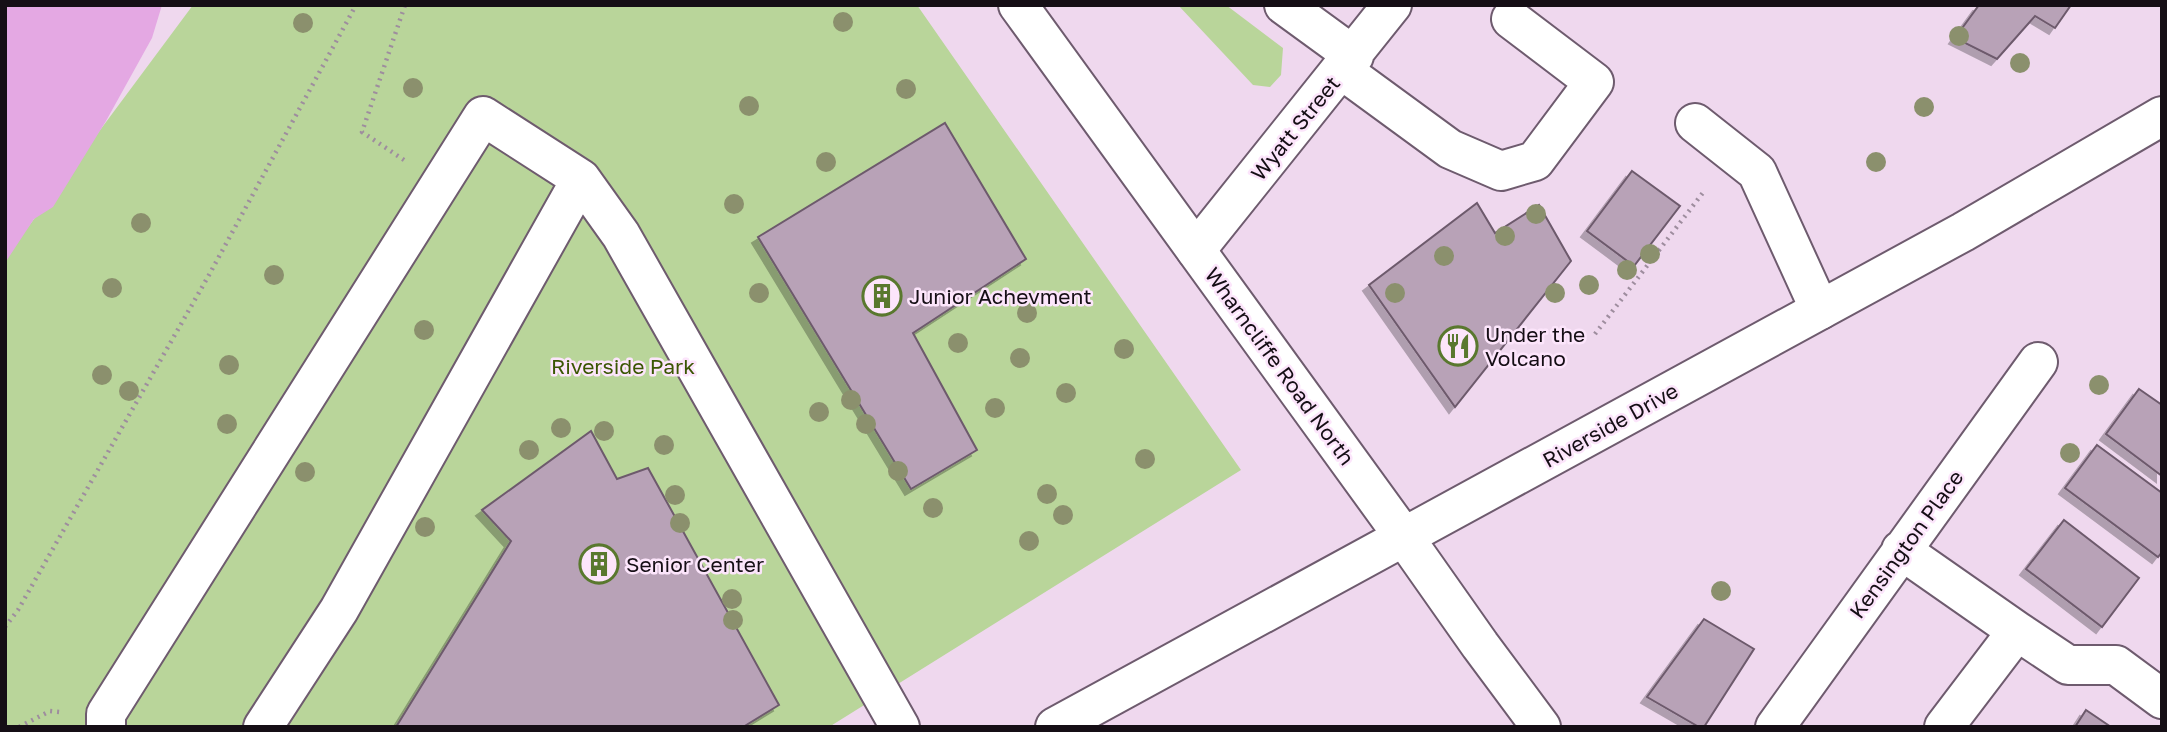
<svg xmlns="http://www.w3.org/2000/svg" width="2167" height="732" font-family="'Golos Text',sans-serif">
	<defs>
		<filter id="shadow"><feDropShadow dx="-6" dy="6" stdDeviation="0" flood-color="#0004"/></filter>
	</defs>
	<rect width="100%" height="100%" fill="#efd8ee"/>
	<path fill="#b9d59a" d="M 193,5 L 917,5 L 1241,470 L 829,727 L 5,727 L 5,258 Z
		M 1178,5 L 1226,5 L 1283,48 L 1281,75 L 1270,87 L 1253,85 Z"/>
	<path fill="#e4a8e3" d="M 5,5 L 162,5 L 152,38 L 106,121 L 53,207 L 34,219 L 5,263 Z"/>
	<path fill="#b8a2b7" stroke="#6d5a6c" stroke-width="2" filter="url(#shadow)" d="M 1979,5 L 2071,5 L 2055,28 L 2035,16 L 1997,59 L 1955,38 Z
		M 945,123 L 1026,259 L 913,333 L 977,450 L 911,489 L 758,237 Z
		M 1632,171 L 1680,206 L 1634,266 L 1587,231 Z
		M 1477,203 L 1495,233 L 1539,205 L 1571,261 L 1455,407 L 1369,285 Z
		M 2139,389 L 2162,405 L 2162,476 L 2106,434 Z
		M 591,431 L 617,479 L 648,468 L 779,705 L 743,727 L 396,727 L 511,541 L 482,510 Z
		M 2097,445 L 2162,493 L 2162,552 L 2158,557 L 2065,488 Z
		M 2064,520 L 2139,578 L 2102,627 L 2026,569 Z
		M 1704,619 L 1754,649 L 1704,727 L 1699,727 L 1647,697 Z
		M 2086,710 L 2111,727 L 2075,727 Z"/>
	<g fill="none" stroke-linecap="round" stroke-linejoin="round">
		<g stroke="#6e5b6e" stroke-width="42">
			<path id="minor" d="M 1284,5 L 1354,56
				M 1342,70 L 1450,149 L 1501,171 L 1535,161 L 1594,82 L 1511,19
				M 1695,123 L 1757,172 L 1820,310
				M 1196,250 L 1392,5
				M 1901,550 L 2017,631 L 1944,727
				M 2017,631 L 2068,665 L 2116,665 L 2162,699
				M 106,727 L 106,714 L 483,116 L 581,179 L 621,235 L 900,727
				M 263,727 L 339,610 L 581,179
				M 1775,727 L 2038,362"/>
		</g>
		<g stroke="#6e5b6e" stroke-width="42">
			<path id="major" d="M 1018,5 L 1404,537 L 1480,645 L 1541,727
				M 1055,727 L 1963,232 L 2162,116"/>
		</g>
		<path stroke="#9e8d9e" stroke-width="4.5" stroke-dasharray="2 5" stroke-linecap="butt" d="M 404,160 L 362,132 L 405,5
			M 1595,334 L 1705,190
			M 5,627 L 18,610 L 209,275 L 356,5
			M 19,727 L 50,711 L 60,712"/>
		<use href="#minor" stroke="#fff" stroke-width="38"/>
		<use href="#major" stroke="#fff" stroke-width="38"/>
	</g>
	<g fill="#8b906d">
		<circle cx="843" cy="22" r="10"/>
		<circle cx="303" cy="23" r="10"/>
		<circle cx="1959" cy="36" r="10"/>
		<circle cx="2020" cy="63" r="10"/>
		<circle cx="413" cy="88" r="10"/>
		<circle cx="906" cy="89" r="10"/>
		<circle cx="749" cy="106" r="10"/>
		<circle cx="1924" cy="107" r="10"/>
		<circle cx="826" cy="162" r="10"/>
		<circle cx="1876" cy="162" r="10"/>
		<circle cx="734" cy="204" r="10"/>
		<circle cx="1536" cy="214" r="10"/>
		<circle cx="141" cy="223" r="10"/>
		<circle cx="1505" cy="236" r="10"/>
		<circle cx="1650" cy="254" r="10"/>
		<circle cx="1444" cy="256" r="10"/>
		<circle cx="1627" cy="270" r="10"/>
		<circle cx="274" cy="275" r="10"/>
		<circle cx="1589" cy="285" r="10"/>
		<circle cx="112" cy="288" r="10"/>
		<circle cx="759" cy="293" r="10"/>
		<circle cx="1395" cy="293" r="10"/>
		<circle cx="1555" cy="293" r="10"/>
		<circle cx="1027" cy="313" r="10"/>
		<circle cx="424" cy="330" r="10"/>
		<circle cx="958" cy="343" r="10"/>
		<circle cx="1124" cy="349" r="10"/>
		<circle cx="1020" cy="358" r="10"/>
		<circle cx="229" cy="365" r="10"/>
		<circle cx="102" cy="375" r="10"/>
		<circle cx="2099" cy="385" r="10"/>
		<circle cx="129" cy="391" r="10"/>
		<circle cx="1066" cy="393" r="10"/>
		<circle cx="851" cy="400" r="10"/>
		<circle cx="995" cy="408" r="10"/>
		<circle cx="819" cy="412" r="10"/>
		<circle cx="227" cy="424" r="10"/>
		<circle cx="866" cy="424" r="10"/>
		<circle cx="561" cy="428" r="10"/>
		<circle cx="604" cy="431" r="10"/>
		<circle cx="664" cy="445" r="10"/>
		<circle cx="529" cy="450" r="10"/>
		<circle cx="2070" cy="453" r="10"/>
		<circle cx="1145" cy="459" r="10"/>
		<circle cx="898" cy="471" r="10"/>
		<circle cx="305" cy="472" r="10"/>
		<circle cx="1047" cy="494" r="10"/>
		<circle cx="675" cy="495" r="10"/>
		<circle cx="933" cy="508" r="10"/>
		<circle cx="1063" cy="515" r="10"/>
		<circle cx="680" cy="523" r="10"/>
		<circle cx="425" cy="527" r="10"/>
		<circle cx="1029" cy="541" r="10"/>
		<circle cx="1721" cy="591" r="10"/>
		<circle cx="732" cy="599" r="10"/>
		<circle cx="733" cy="620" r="10"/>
	</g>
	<defs>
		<g id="building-ring" transform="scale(2.0125)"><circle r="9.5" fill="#fce5fb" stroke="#59782e" stroke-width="1.5"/><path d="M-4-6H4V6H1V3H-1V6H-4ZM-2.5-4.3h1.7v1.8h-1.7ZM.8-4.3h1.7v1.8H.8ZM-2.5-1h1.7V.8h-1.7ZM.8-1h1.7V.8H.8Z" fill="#59782e"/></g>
		<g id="restaurant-ring" transform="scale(2.0125)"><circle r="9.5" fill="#fce5fb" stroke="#59782e" stroke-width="1.5"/><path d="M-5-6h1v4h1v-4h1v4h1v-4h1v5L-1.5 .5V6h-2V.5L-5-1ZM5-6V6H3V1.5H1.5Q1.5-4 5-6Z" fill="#59782e"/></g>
	</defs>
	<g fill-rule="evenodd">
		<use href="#building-ring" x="882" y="296"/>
		<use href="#restaurant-ring" x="1458" y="346"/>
		<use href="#building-ring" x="599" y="564"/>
	</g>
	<g text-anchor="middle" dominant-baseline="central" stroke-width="5" stroke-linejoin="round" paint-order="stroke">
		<g font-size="21" fill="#150e15" stroke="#fce5fb">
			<text transform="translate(1295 128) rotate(-51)">Wyatt Street</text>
			<text transform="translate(1280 366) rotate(54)">Wharncliffe Road North</text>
			<text transform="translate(1610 425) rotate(-29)">Riverside Drive</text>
			<text transform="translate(1906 544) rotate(-54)">Kensington Place</text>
		</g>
		<g font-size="21" fill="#150e15" stroke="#fce5fb" text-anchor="start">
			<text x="909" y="296">Junior Achevment</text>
			<text x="1485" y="334">Under the<tspan x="1485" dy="24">Volcano</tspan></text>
			<text x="626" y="564">Senior Center</text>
		</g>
		<g font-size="21" fill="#3a5603" stroke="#fce5fb">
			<text x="623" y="366">Riverside Park</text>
		</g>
	</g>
	<rect width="2167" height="732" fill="none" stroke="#150e15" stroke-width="14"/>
</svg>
